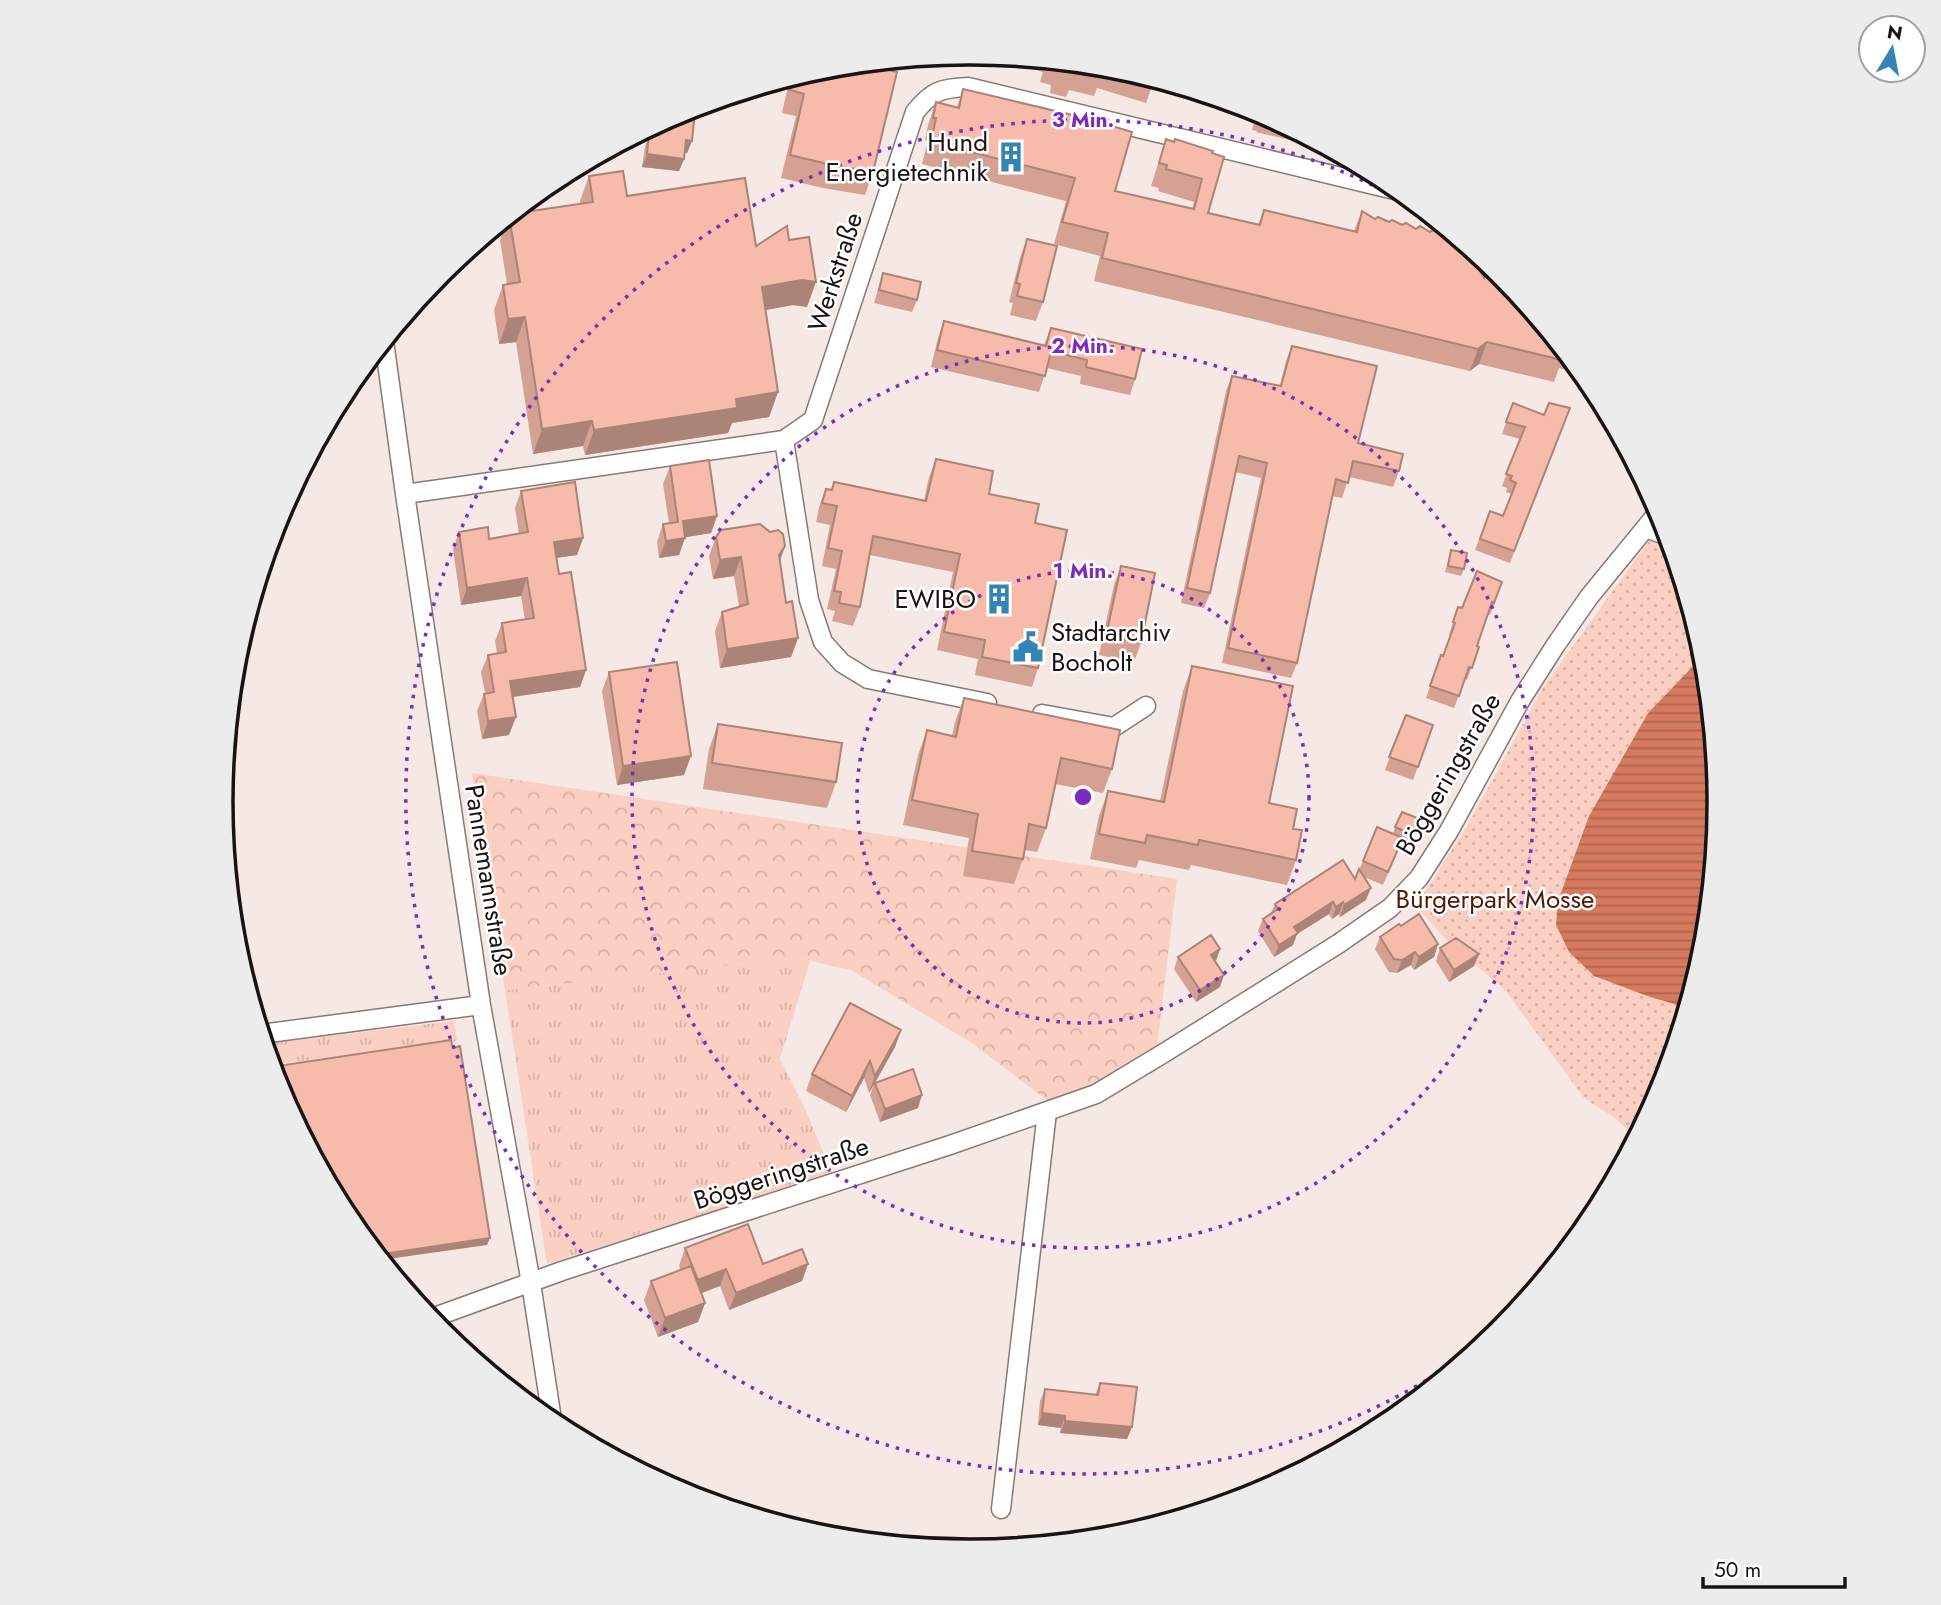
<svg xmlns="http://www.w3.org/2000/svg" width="1941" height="1605" font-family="Jost,sans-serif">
	<defs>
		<pattern id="grass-tufts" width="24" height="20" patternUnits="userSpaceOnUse" patternTransform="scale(1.75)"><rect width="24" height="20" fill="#fbcfc2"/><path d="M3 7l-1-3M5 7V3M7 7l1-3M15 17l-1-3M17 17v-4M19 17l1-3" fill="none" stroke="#d7b1a6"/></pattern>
		<pattern id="forest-crowns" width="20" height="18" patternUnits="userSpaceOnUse" patternTransform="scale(1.75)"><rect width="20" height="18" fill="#fbcfc2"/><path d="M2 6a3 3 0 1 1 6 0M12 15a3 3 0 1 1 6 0" fill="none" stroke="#d7b1a6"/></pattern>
		<pattern id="park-dots" width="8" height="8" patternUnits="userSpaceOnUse" patternTransform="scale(1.75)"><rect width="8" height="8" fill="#fbcfc2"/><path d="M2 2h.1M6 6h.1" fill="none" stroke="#d7b1a6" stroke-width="1.8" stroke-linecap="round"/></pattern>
		<pattern id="water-rules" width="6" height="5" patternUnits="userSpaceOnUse" patternTransform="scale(1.75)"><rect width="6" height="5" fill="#d57a5f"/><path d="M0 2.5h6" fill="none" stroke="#ac634d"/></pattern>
	</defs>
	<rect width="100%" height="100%" fill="#f6e8e4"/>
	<path fill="url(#grass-tufts)" d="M 798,958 L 810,961 L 780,1059 L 805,1109 L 833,1175 L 737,1203 L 547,1264 L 505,990 Z
		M 454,1021 L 457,1041 L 270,1065 L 264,1044 Z"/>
	<path fill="url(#forest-crowns)" d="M 472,773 L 1177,879 L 1157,1047 L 1074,1095 L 1047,1100 L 972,1043 L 851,970 L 798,958 L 505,990 Z"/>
	<path fill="url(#park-dots)" d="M 1649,541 L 1673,548 L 1706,657 L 1700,659 L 1648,713 L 1589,816 L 1558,901 L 1556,925 L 1569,952 L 1594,976 L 1650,997 L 1688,1008 L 1663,1090 L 1637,1138 L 1615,1118 L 1584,1098 L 1506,991 L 1448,942 L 1416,906 L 1466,828 L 1544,686 Z"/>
	<path fill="url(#water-rules)" d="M 1706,657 L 1720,803 L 1706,949 L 1688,1008 L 1650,997 L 1594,976 L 1569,952 L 1556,925 L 1558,901 L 1589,816 L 1648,713 L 1700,659 Z"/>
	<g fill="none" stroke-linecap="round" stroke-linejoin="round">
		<g stroke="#867a76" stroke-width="21">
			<path id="street" d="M 384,341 L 405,494 L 481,1005 L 531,1283 L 553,1426
				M 405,494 L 784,440
				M 1646,528 L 1670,537
				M 987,703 L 868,679 L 842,663 L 823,642 L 809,600 L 784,440 L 813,420 L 915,112 C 932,91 941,88 968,87 L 1403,192
				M 1042,714 L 1114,727 L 1146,706
				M 261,1034 L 481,1005
				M 429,1319 L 562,1271 L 950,1145 L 1096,1094 L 1164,1053 L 1338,944 L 1390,908 L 1419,878 L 1449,831 L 1520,701 L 1555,646 L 1589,597 L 1660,510
				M 1001,1509 L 1047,1112"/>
		</g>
		<use href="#street" stroke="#fff" stroke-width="18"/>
	</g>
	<path fill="#d4a192" d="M 1035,59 L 1117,67 L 1155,78 L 1146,103 L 1097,88 L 1094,96 L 1069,90 L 1066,97 L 1050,93 L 1051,85 L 1040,82 L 1043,72 L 1032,69 Z
		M 825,67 L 873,172 L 865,195 L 823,188 L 781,178 L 796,116 L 782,113 L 790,77 Z
		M 963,89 L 1115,191 L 1192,209 L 1194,202 L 1158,191 L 1159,188 L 1151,186 L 1166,139 L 1213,151 L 1208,213 L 1258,225 L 1264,210 L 1354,231 L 1362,211 L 1482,275 L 1486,260 L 1501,272 L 1576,364 L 1573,372 L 1559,368 L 1554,382 L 1479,364 L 1470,371 L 1094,281 L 1100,256 L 1054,244 L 1066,201 L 922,164 L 928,141 L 925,140 L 928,125 L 936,102 L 957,107 Z
		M 713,101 L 708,115 L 686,110 L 686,109 Z
		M 1257,110 L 1258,110 L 1333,150 L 1256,132 L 1257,131 L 1252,130 Z
		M 668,118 L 692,141 L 687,153 L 684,153 L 684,159 L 679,171 L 642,167 L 645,147 L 649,134 L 652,135 L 654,125 Z
		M 589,176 L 627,196 L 756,246 L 789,240 L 807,307 L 793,305 L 766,310 L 778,392 L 769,417 L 732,423 L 728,433 L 585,455 L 583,446 L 533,454 L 516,342 L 499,344 L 494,310 L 503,285 L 507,284 L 500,240 L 508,216 L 511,214 L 580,204 L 580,201 Z
		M 1027,239 L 1043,302 L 1036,321 L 1010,315 L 1013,303 L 1009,302 L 1020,258 Z
		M 883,273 L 917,300 L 912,312 L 874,303 Z
		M 944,321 L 1044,345 L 1051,328 L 1135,379 L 1130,395 L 1080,384 L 1081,376 L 1047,368 L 1039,392 L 931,367 L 938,338 Z
		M 1292,346 L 1358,443 L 1399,471 L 1393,487 L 1349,477 L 1342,498 L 1332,496 L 1297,663 L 1291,678 L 1222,663 L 1261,478 L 1235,472 L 1210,593 L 1204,608 L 1181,603 L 1226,391 L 1232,376 L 1280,386 L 1286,361 Z
		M 1513,403 L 1544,415 L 1570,408 L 1510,563 L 1475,550 L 1490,511 L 1503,516 L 1512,494 L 1506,492 L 1507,488 L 1502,486 L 1520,439 L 1502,434 Z
		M 936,459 L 1035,523 L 1038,668 L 1032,687 L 975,675 L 978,659 L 937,650 L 953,572 L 870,555 L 860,607 L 853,626 L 832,621 L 835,611 L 827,609 L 836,569 L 822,566 L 830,525 L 816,522 L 819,507 L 826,489 L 831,490 L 834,482 L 924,500 L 929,477 Z
		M 670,466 L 717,516 L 711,533 L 685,537 L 679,555 L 659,558 L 657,542 L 663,524 L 669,523 L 663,484 Z
		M 521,491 L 583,538 L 577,555 L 556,558 L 559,574 L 586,670 L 580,687 L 513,697 L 509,735 L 482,739 L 477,711 L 484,694 L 485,693 L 481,672 L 488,655 L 497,653 L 495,641 L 502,623 L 525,620 L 521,596 L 461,605 L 453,549 L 459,532 L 489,539 L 519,534 L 515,508 Z
		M 716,537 L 785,546 L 780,562 L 786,603 L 798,638 L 791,657 L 720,668 L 715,631 L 722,612 L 739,607 L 734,576 L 713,579 L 709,556 Z
		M 1451,550 L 1464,569 L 1461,576 L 1445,572 Z
		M 1121,566 L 1141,643 L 1134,662 L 1099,655 L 1114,585 Z
		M 1502,582 L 1490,615 L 1488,614 L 1477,646 L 1479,647 L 1467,680 L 1465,679 L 1454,708 L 1426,698 L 1441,655 L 1443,656 L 1451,636 L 1449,635 L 1458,607 L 1462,608 Z
		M 1192,666 L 1269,803 L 1296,860 L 1287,885 L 1191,865 L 1189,870 L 1139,860 L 1136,868 L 1090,859 L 1099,816 L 1108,791 L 1160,801 L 1183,691 Z
		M 609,672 L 684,775 L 617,785 L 602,691 Z
		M 964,698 L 1112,769 L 1103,793 L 1055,784 L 1046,828 L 1037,852 L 1025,850 L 1023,859 L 1014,884 L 963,876 L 969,838 L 903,825 L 918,755 L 927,730 L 952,736 L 955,722 Z
		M 1406,715 L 1433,725 L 1413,780 L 1385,770 Z
		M 718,724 L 836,782 L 827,808 L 703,789 L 709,749 Z
		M 1402,812 L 1420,819 L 1411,842 L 1403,838 L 1383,885 L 1364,877 L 1366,900 L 1340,917 L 1339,914 L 1332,919 L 1329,914 L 1297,934 L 1293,945 L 1274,957 L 1258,931 L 1263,919 L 1271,913 L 1275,904 L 1355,879 L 1363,861 L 1393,833 Z
		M 1401,926 L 1438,944 L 1434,957 L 1414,970 L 1411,965 L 1397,973 L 1389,972 L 1375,949 L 1380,937 Z
		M 1440,948 L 1479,954 L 1474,966 L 1449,982 L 1436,961 Z
		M 1178,957 L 1216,961 L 1220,987 L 1196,1002 L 1174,969 Z
		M 901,1030 L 895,1047 L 875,1083 L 918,1108 L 880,1122 L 870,1095 L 874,1084 L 869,1093 L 864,1078 L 846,1112 L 806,1091 L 812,1074 Z
		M 685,1248 L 763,1264 L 808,1264 L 802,1281 L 729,1310 L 720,1286 L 701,1293 L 705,1303 L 698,1322 L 658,1337 L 644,1300 L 651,1281 L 681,1270 L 679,1266 Z
		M 1100,1383 L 1132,1427 L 1127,1439 L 1060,1433 L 1061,1428 L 1038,1425 L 1040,1401 L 1045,1389 L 1095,1395 Z"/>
	<path fill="#ac8377" d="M 686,140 L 692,141 L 687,153 L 681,153 Z
		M 647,154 L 684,159 L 679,171 L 642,167 Z
		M 802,280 L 816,282 L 807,307 L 793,305 L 753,312 L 762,287 Z
		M 525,317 L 516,342 L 499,344 L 508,319 Z
		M 1487,342 L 1479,364 L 1470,371 L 1478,349 Z
		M 778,392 L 769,417 L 732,423 L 728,433 L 585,455 L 594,430 L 736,399 Z
		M 592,421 L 583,446 L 533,454 L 542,429 Z
		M 717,516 L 711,533 L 676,539 L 683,521 Z
		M 583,538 L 577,555 L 548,559 L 554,542 Z
		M 685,538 L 679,555 L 659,558 L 666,541 Z
		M 785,546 L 778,565 L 779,555 Z
		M 741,557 L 734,576 L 713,579 L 720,560 Z
		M 527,578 L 521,596 L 461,605 L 467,588 Z
		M 798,638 L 791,657 L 720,668 L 727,649 Z
		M 586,670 L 580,687 L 504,698 L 510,681 Z
		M 516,717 L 509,735 L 482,739 L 488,721 Z
		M 691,756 L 684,775 L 617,785 L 623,766 Z
		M 1371,888 L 1366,900 L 1340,917 L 1344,905 Z
		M 1333,902 L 1329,914 L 1297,934 L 1293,945 L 1274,957 L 1279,945 L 1294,927 Z
		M 1343,902 L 1339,914 L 1332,919 L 1336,907 Z
		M 1438,944 L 1434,957 L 1414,970 L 1419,957 Z
		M 1220,949 L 1216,961 L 1211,955 Z
		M 1415,952 L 1411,965 L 1397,973 L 1402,960 Z
		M 1479,954 L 1474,966 L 1449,982 L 1454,970 Z
		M 1224,975 L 1220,987 L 1196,1002 L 1200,990 Z
		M 901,1030 L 895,1047 L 869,1093 L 875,1076 Z
		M 870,1061 L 864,1078 L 846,1112 L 852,1096 Z
		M 922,1095 L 918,1108 L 880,1122 L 885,1109 Z
		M 490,1238 L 487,1245 L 381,1260 L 376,1255 Z
		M 808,1264 L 802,1281 L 729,1310 L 736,1293 Z
		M 726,1269 L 720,1286 L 691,1297 L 698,1280 Z
		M 705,1303 L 698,1322 L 658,1337 L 665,1318 Z
		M 1042,1413 L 1065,1416 L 1061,1428 L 1038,1425 Z
		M 1065,1421 L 1132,1427 L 1127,1439 L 1060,1433 Z"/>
	<path fill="#f6bbaa" stroke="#ac8377" stroke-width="2" d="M 1060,61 L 1104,66 L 1103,72 L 1077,65 L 1075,72 L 1058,68 Z
		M 860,63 L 897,72 L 873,172 L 832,165 L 790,155 L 804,94 L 790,90 L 793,76 L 825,67 Z
		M 963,89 L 1085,118 L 1132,132 L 1115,191 L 1194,209 L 1202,179 L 1166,169 L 1167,165 L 1159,163 L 1166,139 L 1174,142 L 1175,139 L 1213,151 L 1212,153 L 1224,157 L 1208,213 L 1260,225 L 1264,210 L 1357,232 L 1362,211 L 1375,219 L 1378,217 L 1389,222 L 1392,220 L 1402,225 L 1406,223 L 1416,229 L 1420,226 L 1430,232 L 1433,230 L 1444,235 L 1447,233 L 1457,238 L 1459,238 L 1465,242 L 1484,278 L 1488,262 L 1501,272 L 1565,350 L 1562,360 L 1487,342 L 1478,349 L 1102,258 L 1108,233 L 1062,222 L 1075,178 L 931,142 L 936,118 L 933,118 L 936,102 L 959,108 Z
		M 668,118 L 694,121 L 692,141 L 686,140 L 684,159 L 647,154 L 649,134 L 655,135 L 656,124 Z
		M 623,171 L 627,196 L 745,178 L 756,246 L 787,226 L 789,240 L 809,237 L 816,282 L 802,280 L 762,287 L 778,392 L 736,399 L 737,408 L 594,430 L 592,421 L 542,429 L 525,317 L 508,319 L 503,285 L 520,282 L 509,216 L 511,214 L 593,202 L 589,176 Z
		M 1027,239 L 1057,246 L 1043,302 L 1017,296 L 1020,284 L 1016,283 Z
		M 883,273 L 921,282 L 917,300 L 879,290 Z
		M 944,321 L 1046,346 L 1051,328 L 1142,349 L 1135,379 L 1086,367 L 1087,360 L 1051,351 L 1045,376 L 937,350 Z
		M 1292,346 L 1377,366 L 1358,443 L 1403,454 L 1399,471 L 1353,461 L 1348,483 L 1336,479 L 1297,663 L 1228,648 L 1267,463 L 1239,456 L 1210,593 L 1187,588 L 1232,376 L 1281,386 Z
		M 1513,403 L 1544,415 L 1549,403 L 1570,408 L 1514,551 L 1480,539 L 1490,511 L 1503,516 L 1516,483 L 1510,480 L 1512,476 L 1506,474 L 1525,427 L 1506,422 Z
		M 936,459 L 993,471 L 989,494 L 1039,504 L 1035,523 L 1067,530 L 1038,668 L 982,657 L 985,640 L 944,632 L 960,554 L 873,536 L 860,607 L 839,603 L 841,592 L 834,591 L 842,551 L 828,548 L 837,506 L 822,503 L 826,489 L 832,490 L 834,482 L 926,501 Z
		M 709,460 L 717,516 L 683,521 L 685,538 L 666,541 L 663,524 L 678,522 L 670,466 Z
		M 575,482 L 583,538 L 554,542 L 559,574 L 571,572 L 586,670 L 510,681 L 516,717 L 488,721 L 484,694 L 494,692 L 488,655 L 506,652 L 502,623 L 534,618 L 527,578 L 467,588 L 459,532 L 488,527 L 489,539 L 528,532 L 521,491 Z
		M 760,524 L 770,532 L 778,530 L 783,534 L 785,546 L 779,555 L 786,603 L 792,601 L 798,638 L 727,649 L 722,612 L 748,604 L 741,557 L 720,560 L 716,537 L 721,530 Z
		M 1451,550 L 1467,553 L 1464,569 L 1448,566 Z
		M 1121,566 L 1155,573 L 1141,643 L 1106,636 Z
		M 1477,571 L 1502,582 L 1494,603 L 1492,602 L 1477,646 L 1479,647 L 1472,668 L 1469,667 L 1459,696 L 1430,686 L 1441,655 L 1443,656 L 1455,623 L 1453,622 L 1458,607 L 1462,608 Z
		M 677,662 L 691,756 L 623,766 L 609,672 Z
		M 1192,666 L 1293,686 L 1269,803 L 1297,809 L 1293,829 L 1302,830 L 1296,860 L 1199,840 L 1198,845 L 1147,835 L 1145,843 L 1099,834 L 1108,791 L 1164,802 Z
		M 964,698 L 1120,730 L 1112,769 L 1061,758 L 1046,828 L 1029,824 L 1023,859 L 972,851 L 978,814 L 912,800 L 927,730 L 956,737 Z
		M 1406,715 L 1433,725 L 1418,767 L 1389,757 Z
		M 718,724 L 842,743 L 836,782 L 712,763 Z
		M 1402,812 L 1420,819 L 1413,835 L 1395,827 Z
		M 1377,827 L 1403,838 L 1388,872 L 1363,861 Z
		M 1343,860 L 1355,879 L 1359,869 L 1371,888 L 1344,905 L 1343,902 L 1336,907 L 1333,902 L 1294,927 L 1298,933 L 1279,945 L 1263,919 L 1278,909 L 1275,904 Z
		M 1419,914 L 1438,944 L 1419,957 L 1415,952 L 1402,960 L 1394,959 L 1380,937 L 1399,924 L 1401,926 Z
		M 1211,935 L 1220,949 L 1211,955 L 1224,975 L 1200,990 L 1178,957 Z
		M 1456,938 L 1479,954 L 1454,970 L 1440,948 Z
		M 850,1003 L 901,1030 L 875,1076 L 870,1061 L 852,1096 L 812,1074 Z
		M 451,1040 L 453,1048 L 460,1046 L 490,1238 L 376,1255 L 347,1219 L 277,1089 L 271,1067 Z
		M 913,1069 L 922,1095 L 885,1109 L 875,1083 Z
		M 748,1224 L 763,1264 L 802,1249 L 808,1264 L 736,1293 L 726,1269 L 698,1280 L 685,1248 Z
		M 691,1266 L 705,1303 L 665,1318 L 651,1281 Z
		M 1100,1383 L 1137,1387 L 1132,1427 L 1065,1421 L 1065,1416 L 1042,1413 L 1045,1389 L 1098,1395 Z"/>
	<g fill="none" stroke="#7b2cbf" stroke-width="3.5" stroke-dasharray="3.5 7">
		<circle cx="1083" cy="797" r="226"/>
		<circle cx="1083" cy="797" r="451"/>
		<path d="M1504 1327A677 677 0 1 1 1437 220"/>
	</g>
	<defs>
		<g id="building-bare" transform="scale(2.415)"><path d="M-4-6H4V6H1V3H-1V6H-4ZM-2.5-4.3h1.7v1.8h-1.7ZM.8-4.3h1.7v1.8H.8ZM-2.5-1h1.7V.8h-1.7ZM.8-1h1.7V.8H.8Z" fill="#3385b6" stroke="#fff" stroke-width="2.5" paint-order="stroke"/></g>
		<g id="civic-bare" transform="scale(2.415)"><path d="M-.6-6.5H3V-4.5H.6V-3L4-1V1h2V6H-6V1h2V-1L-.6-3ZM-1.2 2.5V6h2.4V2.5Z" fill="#3385b6" stroke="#fff" stroke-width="2.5" paint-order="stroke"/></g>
	</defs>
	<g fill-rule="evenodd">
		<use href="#building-bare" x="1011" y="157"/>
		<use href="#building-bare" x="999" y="599"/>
		<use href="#civic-bare" x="1028" y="647"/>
	</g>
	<g text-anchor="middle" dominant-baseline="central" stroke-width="5" stroke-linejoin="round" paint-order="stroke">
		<g font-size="26" fill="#191413" stroke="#fff" text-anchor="end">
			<text x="988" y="142">Hund<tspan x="988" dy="30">Energietechnik</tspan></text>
			<text x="976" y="599">EWIBO</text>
			<text x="1051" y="632" text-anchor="start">Stadtarchiv<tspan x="1051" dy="30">Bocholt</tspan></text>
		</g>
		<g font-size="26" fill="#191413" stroke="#fff">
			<text transform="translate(835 272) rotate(-72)">Werkstraße</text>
			<text transform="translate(1448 774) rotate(-60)">Böggeringstraße</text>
			<text transform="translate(489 880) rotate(81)">Pannemannstraße</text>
			<text transform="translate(781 1173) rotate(-18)">Böggeringstraße</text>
		</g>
		<g font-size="26" fill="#531907" stroke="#fff">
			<text x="1495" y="899">Bürgerpark Mosse</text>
		</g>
	</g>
	<path d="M0 0H1941V1605H0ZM233 802a737 737 0 1 1 1474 0a737 737 0 1 1-1474 0Z" fill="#edecec" fill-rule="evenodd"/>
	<path fill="none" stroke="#191413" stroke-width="3.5" d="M233 802a737 737 0 1 1 1474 0a737 737 0 1 1-1474 0Z"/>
	<circle cx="1083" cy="797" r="10" fill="#7b2cbf" stroke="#fff" stroke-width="3.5"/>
	<g font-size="21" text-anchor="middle" font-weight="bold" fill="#7b2cbf" stroke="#fff" stroke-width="5" stroke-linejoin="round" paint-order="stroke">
		<text x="1083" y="127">3 Min.</text>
		<text x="1083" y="353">2 Min.</text>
		<text x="1083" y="578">1 Min.</text>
	</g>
	<g transform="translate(1892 49) rotate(10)"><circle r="33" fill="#ffffff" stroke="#a3a1a1" stroke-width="2"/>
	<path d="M0-5L12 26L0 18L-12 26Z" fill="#3385b6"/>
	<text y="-10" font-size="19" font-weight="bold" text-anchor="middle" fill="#191413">N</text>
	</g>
	<path d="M1703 1577v10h142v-10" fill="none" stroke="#191413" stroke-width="3.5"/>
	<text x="1714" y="1577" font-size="21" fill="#191413" stroke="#ffffff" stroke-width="5" paint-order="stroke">50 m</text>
</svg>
